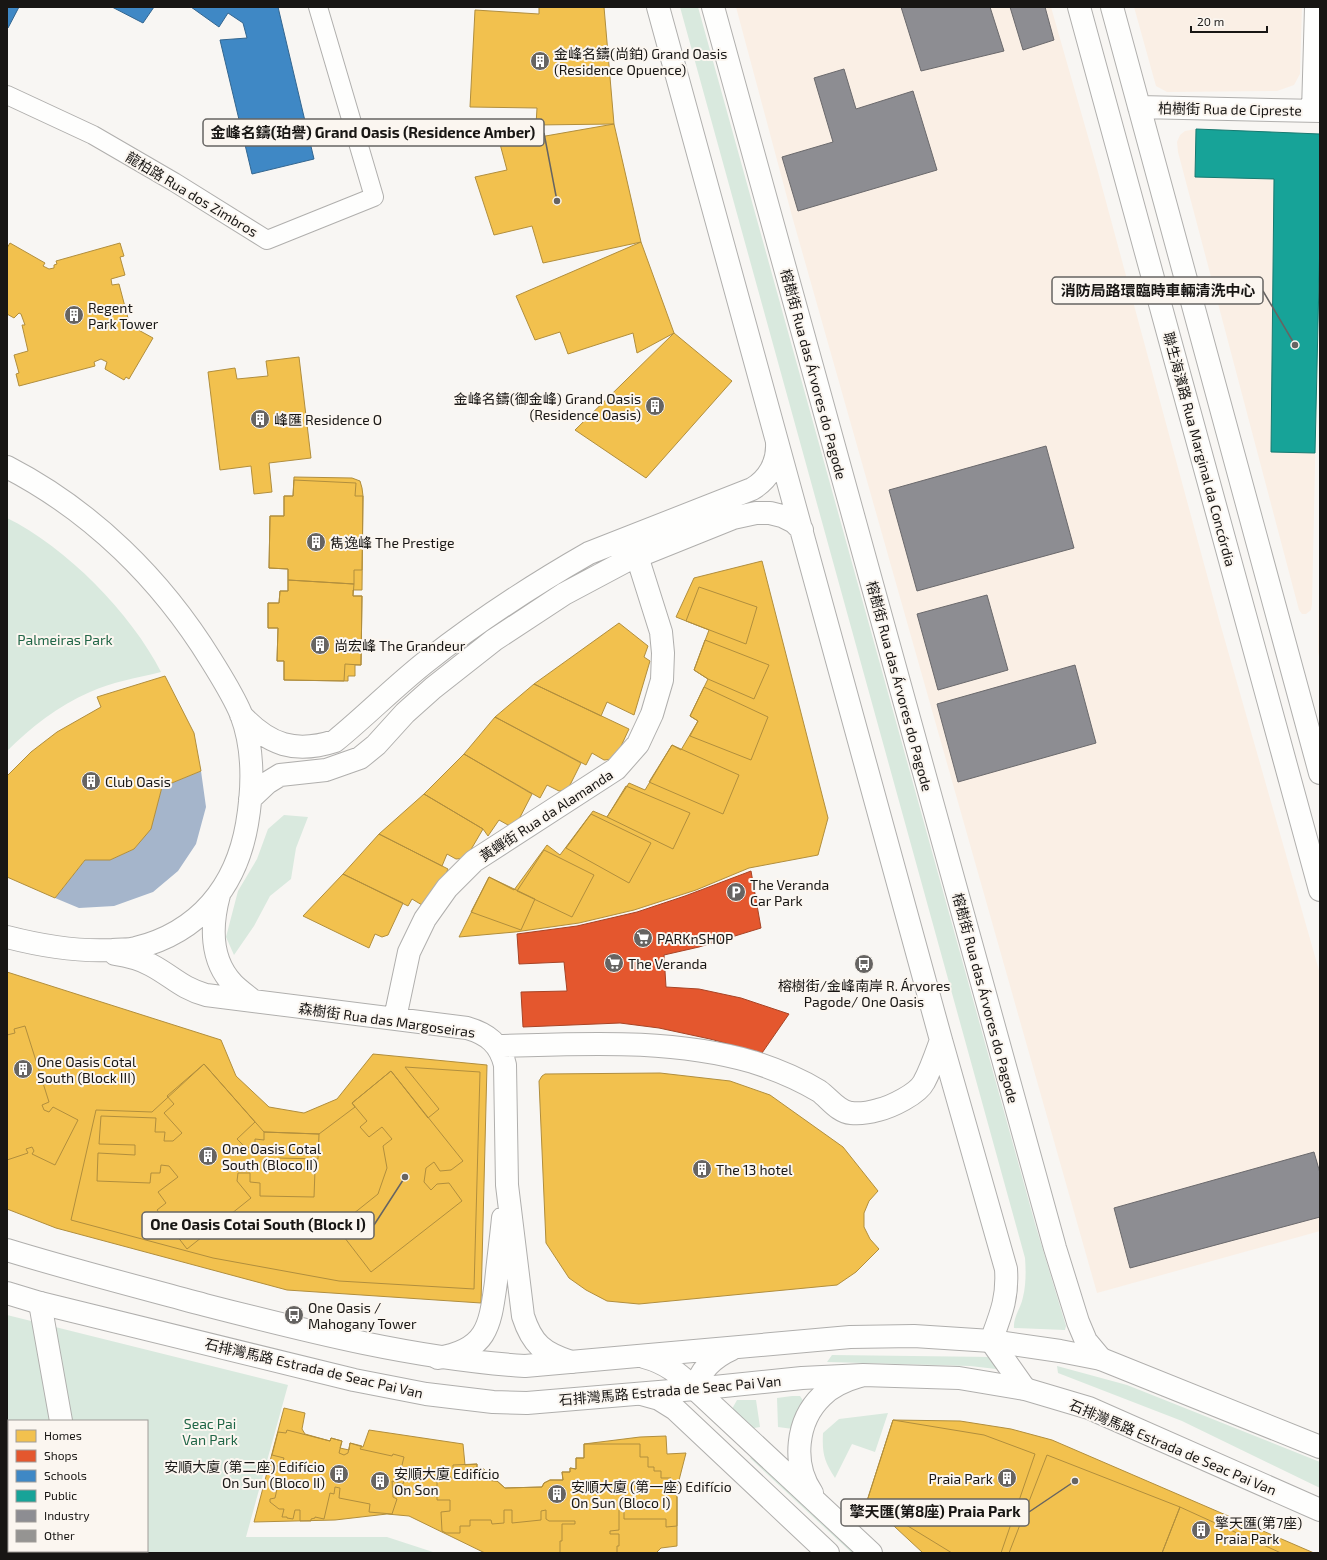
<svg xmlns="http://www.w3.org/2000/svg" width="1327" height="1560" font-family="'Exo 2','Noto Sans SC',sans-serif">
	<rect width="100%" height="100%" fill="#f8f6f3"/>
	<path fill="#faefe5" d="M 736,7 L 1051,7 L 1095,161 L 1220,623 L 1320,974 L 1320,1231 L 1097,1293 L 792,216 Z
		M 1134,7 L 1302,7 L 1300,74 L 1294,85 L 1277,91 L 1167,92 L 1156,86 Z
		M 1196,129 L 1320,134 L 1320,238 L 1312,604 L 1311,610 L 1306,614 L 1302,614 L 1299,610 L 1178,152 L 1177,142 L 1180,135 L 1185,131 Z
		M 1320,526 L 1320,661 L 1318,652 Z"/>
	<path fill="#d9e9de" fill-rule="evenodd" d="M 680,7 L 698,7 L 1036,1227 L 1066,1326 L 1065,1330 L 1014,1328 C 1013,1317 1021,1308 1023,1297 C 1026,1285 1026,1271 1025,1258 Z
		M 7,518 C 66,547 131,613 161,672 C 137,678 112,682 90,692 C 58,706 31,727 7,751 Z
		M 284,815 L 308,817 L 296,848 L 291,879 L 270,896 L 254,926 L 234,955 L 226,937 L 238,891 L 257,859 L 268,829 Z
		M 7,1315 L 288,1385 L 246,1537 L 387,1537 L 436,1553 L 7,1553 ZM 9,1421 L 147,1421 L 147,1551 L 9,1551 Z
		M 832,1355 L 993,1357 L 999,1367 L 996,1369 L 970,1366 L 827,1362 Z
		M 1057,1366 L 1127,1385 L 1320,1462 L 1320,1488 L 1182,1421 L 1058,1373 Z
		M 792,1396 L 800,1396 L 804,1402 L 793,1429 L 778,1427 L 777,1398 Z
		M 737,1400 L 756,1400 L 760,1427 L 749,1429 L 732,1409 Z
		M 888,1413 L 875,1452 L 852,1444 L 835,1478 C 824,1461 822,1453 823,1433 L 839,1419 Z
		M 754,1454 L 861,1553 L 852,1553 L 750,1458 Z"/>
	<path fill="#a5b5cb" d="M 201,771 L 206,807 L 196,844 L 178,871 L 153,892 L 114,906 L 79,908 L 55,898 L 85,860 L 110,860 L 134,849 L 151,828 L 162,787 Z"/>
	<path fill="#f2c14e" stroke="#b18e3d" d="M 539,7 L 604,7 L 614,124 L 536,125 L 537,108 L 470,107 L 475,10 L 539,14 Z
		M 614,124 L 641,242 L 543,263 L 532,226 L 494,235 L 475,177 L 507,170 L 500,144 Z
		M 641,242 L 674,333 L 637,353 L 633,333 L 568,354 L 560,332 L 535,340 L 516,296 Z
		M 10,243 L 45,263 L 43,266 L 49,269 L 54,268 L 54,265 L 57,264 L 56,261 L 120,243 L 124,256 L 120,257 L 125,275 L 111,279 L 112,285 L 119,284 L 129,322 L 125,324 L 126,328 L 132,329 L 133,327 L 153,338 L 129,379 L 126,377 L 124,380 L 105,369 L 107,362 L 101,359 L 94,362 L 95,366 L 19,386 L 16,374 L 19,373 L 14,355 L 28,351 L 22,325 L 25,325 L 21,314 L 19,313 L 14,318 L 7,314 L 7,248 Z
		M 674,333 L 732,381 L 646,478 L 575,430 Z
		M 299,357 L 311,458 L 269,463 L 272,492 L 254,494 L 251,466 L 220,470 L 208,372 L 235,368 L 237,379 L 268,376 L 266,361 Z
		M 294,477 L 352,478 L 360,481 L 362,488 L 363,496 L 362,590 L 353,590 L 353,596 L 362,596 L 361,665 L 355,665 L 355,676 L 348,676 L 348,681 L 284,680 L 284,661 L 277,661 L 278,628 L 268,628 L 268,603 L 279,603 L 280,591 L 288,591 L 288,569 L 269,568 L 270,516 L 284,516 L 284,496 L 293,496 Z
		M 294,480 L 356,483 L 355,496 L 363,496 L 362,570 L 354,570 L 354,584 L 288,580 L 288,569 L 269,568 L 270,516 L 284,516 L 284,496 L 293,496 Z
		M 762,561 L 828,818 L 818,855 L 749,868 L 696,890 L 634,910 L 579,923 L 515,932 L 459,937 L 489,877 L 514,890 L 547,845 L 560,855 L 593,811 L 607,817 L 629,783 L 645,790 L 672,745 L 681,750 L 698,721 L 690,716 L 708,679 L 694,670 L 709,630 L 676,617 L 694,578 Z
		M 288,580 L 354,584 L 353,596 L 362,596 L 361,665 L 345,664 L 344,681 L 284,680 L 284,661 L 277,661 L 278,628 L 268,628 L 268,603 L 279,603 L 280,591 L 288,591 Z
		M 699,587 L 757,607 L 746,644 L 686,621 Z
		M 619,623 L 648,646 L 644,657 L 650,661 L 634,715 L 607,702 L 601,716 L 534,684 Z
		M 705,640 L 769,665 L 754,699 L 708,679 L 694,670 Z
		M 165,676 L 194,733 L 201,771 L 162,787 L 151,829 L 134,849 L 110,860 L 85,860 L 55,898 L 7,877 L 7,776 L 31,752 L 57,732 L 101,707 L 97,697 Z
		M 534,684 L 629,729 L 615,759 L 604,760 L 592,753 L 586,765 L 495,717 Z
		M 704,687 L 768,717 L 751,760 L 690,736 L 698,721 L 690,716 Z
		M 495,717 L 581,763 L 567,791 L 559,791 L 547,785 L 540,798 L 464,754 Z
		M 672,745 L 739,775 L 723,814 L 649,782 Z
		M 464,754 L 532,794 L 516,825 L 508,825 L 499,820 L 488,836 L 483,829 L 424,794 Z
		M 626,786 L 690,813 L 673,849 L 607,817 Z
		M 424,794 L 483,829 L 466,858 L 456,859 L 447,854 L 442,866 L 379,834 Z
		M 591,814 L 651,843 L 629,883 L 566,848 Z
		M 379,834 L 448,869 L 442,883 L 422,905 L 412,899 L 408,906 L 343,874 Z
		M 544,850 L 594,875 L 572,917 L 517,891 Z
		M 343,874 L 403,903 L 388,935 L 382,937 L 375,934 L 369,948 L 303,916 Z
		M 489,877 L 535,899 L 521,930 L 471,912 Z
		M 7,972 L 221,1040 L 236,1076 L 269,1107 L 304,1113 L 337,1099 L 373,1054 L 487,1065 L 481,1303 L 287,1290 L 56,1228 L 7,1209 Z
		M 25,1026 L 49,1102 L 42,1105 L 44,1110 L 49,1112 L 53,1107 L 78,1120 L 55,1165 L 32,1154 L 34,1151 L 32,1147 L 26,1149 L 28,1153 L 7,1160 L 7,1035 L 15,1033 L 14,1029 Z
		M 204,1064 L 255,1122 L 237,1139 L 245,1147 L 255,1148 L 255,1139 L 264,1140 L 264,1132 L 319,1134 L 318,1159 L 278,1158 L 277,1169 L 315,1170 L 314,1197 L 260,1196 L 260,1183 L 250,1182 L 250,1173 L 238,1173 L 237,1181 L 251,1198 L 187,1249 L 157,1210 L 166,1203 L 158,1192 L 178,1177 L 169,1166 L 161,1165 L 160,1173 L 151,1173 L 150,1183 L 97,1181 L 98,1153 L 135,1155 L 135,1145 L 99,1144 L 101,1116 L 156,1118 L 155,1132 L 165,1132 L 164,1141 L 173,1141 L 182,1133 L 164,1113 L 174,1104 L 167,1096 Z
		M 204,1064 L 264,1132 L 319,1134 L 355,1107 L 352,1103 L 391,1071 L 428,1118 L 439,1109 L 405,1067 L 480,1072 L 474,1289 L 339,1281 L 213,1258 L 71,1220 L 96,1110 L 152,1112 Z
		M 391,1071 L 463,1161 L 451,1170 L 440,1171 L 434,1162 L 426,1168 L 424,1182 L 431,1190 L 437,1184 L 449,1183 L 462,1201 L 371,1272 L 341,1233 L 358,1220 L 353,1214 L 378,1194 L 387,1168 L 383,1146 L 392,1139 L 382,1127 L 369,1137 L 360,1127 L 367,1121 L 352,1103 Z
		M 660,1073 L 730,1081 L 770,1095 L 843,1147 L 878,1191 L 869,1201 L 864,1213 L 864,1227 L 870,1239 L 879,1249 L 856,1272 L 837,1285 L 639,1304 L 607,1301 L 586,1290 L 569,1278 L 546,1243 L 539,1081 L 542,1076 L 545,1074 Z
		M 284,1408 L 305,1413 L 302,1429 L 305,1434 L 330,1441 L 331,1438 L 342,1441 L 340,1448 L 349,1450 L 350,1443 L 363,1447 L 369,1430 L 463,1444 L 465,1465 L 477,1464 L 477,1470 L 484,1469 L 484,1480 L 497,1481 L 505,1488 L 542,1487 L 544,1483 L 550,1480 L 563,1480 L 562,1472 L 570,1472 L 570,1468 L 576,1469 L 576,1458 L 584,1458 L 584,1444 L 640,1437 L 666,1436 L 667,1454 L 686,1453 L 677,1488 L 677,1546 L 661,1548 L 656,1553 L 485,1553 L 409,1516 L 387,1514 L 335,1520 L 254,1522 Z
		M 893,1420 L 960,1421 L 1011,1429 L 1052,1440 L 1314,1553 L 923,1553 L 867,1501 Z
		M 893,1420 L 984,1435 L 1035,1454 L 1001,1553 L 952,1553 L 867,1501 Z
		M 287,1430 L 330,1441 L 331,1438 L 342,1441 L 339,1453 L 344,1455 L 348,1453 L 350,1443 L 362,1446 L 360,1449 L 392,1456 L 393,1454 L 404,1457 L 401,1469 L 406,1471 L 403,1484 L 392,1481 L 393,1497 L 397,1499 L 392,1514 L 369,1512 L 370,1504 L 339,1498 L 340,1488 L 335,1487 L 334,1494 L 330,1493 L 324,1519 L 315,1517 L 315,1518 L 311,1519 L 311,1521 L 300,1521 L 300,1510 L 295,1510 L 293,1519 L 287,1518 L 287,1517 L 282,1517 L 284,1509 L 279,1509 L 270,1502 L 270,1499 L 275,1498 L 279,1480 L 271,1477 L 274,1465 L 281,1467 L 284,1458 L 272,1455 L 278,1432 L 286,1433 Z
		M 584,1444 L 640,1444 L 640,1457 L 648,1457 L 648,1467 L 654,1467 L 654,1471 L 661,1471 L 661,1478 L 671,1478 L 671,1488 L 677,1488 L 677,1526 L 666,1527 L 666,1519 L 624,1519 L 624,1510 L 619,1510 L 619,1530 L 610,1531 L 610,1534 L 619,1534 L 619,1546 L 617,1546 L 617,1553 L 560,1553 L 560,1541 L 562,1541 L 562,1524 L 575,1524 L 575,1521 L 549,1521 L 546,1519 L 546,1510 L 541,1511 L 541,1520 L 512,1523 L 512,1510 L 504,1510 L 504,1523 L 492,1524 L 491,1520 L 470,1520 L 470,1526 L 460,1526 L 460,1533 L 446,1533 L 442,1531 L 441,1512 L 450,1511 L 450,1500 L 437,1500 L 437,1476 L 450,1476 L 450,1478 L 453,1478 L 453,1465 L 477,1464 L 477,1470 L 484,1469 L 484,1480 L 497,1481 L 505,1488 L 542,1487 L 544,1483 L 550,1480 L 563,1480 L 562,1472 L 570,1472 L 570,1468 L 576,1469 L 576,1458 L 584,1458 Z
		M 1047,1455 L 1180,1507 L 1162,1553 L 1009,1553 Z
		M 1180,1507 L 1281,1553 L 1162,1553 Z"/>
	<path fill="#e4572e" stroke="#a74426" d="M 751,871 L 761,928 L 699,947 L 664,955 L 666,987 L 699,989 L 741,998 L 789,1014 L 762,1053 L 710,1039 L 659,1028 L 620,1023 L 523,1027 L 521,992 L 567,991 L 564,962 L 519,964 L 517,934 L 577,926 L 637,912 L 685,896 Z"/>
	<path fill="#3f88c5" stroke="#336690" d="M 7,7 L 19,7 L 8,28 L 7,28 Z
		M 112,7 L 154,7 L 143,23 Z
		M 191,7 L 278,7 L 314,159 L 252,174 L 220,40 L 247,38 L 243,23 L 228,13 L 219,27 Z"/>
	<path fill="#17a398" stroke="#177970" d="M 1196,129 L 1320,134 L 1320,238 L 1315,453 L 1271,452 L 1274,179 L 1195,177 Z"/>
	<path fill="#8d8d92" stroke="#6a696c" d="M 901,7 L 990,7 L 1004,51 L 921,71 Z
		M 1010,7 L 1045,7 L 1054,40 L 1023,50 Z
		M 844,69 L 856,109 L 913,91 L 937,170 L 798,211 L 782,157 L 833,142 L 814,78 Z
		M 1046,446 L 1074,548 L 917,591 L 889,490 Z
		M 987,595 L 1008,670 L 938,690 L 917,614 Z
		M 1075,665 L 1096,743 L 958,782 L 937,704 Z
		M 1314,1152 L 1320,1173 L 1320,1217 L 1130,1268 L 1114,1208 Z"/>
	<path fill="#959492" d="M 7,1500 L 9,1500 L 9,1551 L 52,1551 L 53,1553 L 7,1553 Z"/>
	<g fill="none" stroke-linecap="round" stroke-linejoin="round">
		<g stroke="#b0afad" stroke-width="20">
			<path id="pedestrian" d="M 7,95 L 93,135 L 174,182 L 267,240 L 374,197 L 318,7"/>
		</g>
		<g stroke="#b0afad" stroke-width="24">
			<path id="minor" d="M 658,7 L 941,1040 L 1006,1269 C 1008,1298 1001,1314 991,1341 L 1025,1389
				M 713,7 L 1055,1248 L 1078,1322 L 1086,1341 L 1101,1359
				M 1079,7 L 1320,890
				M 1112,7 L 1320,773
				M 1139,107 L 1320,111
				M 1313,111 L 1316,7
				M 7,467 C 92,511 161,579 211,660 C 222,678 233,695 241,714 C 254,748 253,789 247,824 C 236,887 199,932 136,948 C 129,950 121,949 113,950 C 77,952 42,946 7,937
				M 241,715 C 269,745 295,754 335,741 C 367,715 395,686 427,661 C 478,621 533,585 589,553 L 752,489 C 769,479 778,462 777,443
				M 250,799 L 267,783 L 280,775 L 326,770 L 360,758 L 376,745 L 405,713 L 433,688 L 494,640 L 564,594 L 626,561 L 733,518 L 756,513 L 770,513 L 782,516 L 794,522 L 802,530
				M 219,895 C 211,925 210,960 233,984 C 239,990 246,995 252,1000
				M 115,954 C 128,956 140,959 151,965 C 172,976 181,988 206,995 L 467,1028 C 488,1034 500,1044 505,1065 L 507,1185 L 523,1316 C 532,1344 543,1353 571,1362
				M 395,1018 L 409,952 L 425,919 L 447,888 L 474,861 L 616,769 L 638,744 L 652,714 L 662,680 L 663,653 L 661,632 L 637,556
				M 498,1046 C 583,1044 669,1038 753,1062 C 775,1069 799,1079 819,1091 C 829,1098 838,1112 851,1113 C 859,1114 871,1112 878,1110 C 891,1107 918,1094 924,1082 C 931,1069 936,1054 941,1040
				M 40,1303 L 61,1421
				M 438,1358 C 488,1350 490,1325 496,1282 C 498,1260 501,1239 503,1218
				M 83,1551 L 83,1553"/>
		</g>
		<g stroke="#b0afad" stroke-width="24">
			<path id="tertiary" d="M 695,1389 L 871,1553
				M 641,1394 L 659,1399 L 675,1409 L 828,1553
				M 812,1493 C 792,1464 796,1421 822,1396 C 833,1385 846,1380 860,1376"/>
		</g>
		<g stroke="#b0afad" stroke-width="24">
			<path id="secondary" d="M 7,1250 C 72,1270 139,1287 205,1305 C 310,1332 416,1359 525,1366 L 850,1337 L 914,1336 L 991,1341 L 1060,1351 L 1101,1359 L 1320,1447
				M 7,1293 L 40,1303 L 354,1380 L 426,1394 L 493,1402 L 527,1403 L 695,1389 L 802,1378 L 863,1375 L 959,1378 L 1025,1389 L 1089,1408 L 1320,1510
				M 644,1357 C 667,1363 679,1374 695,1389
				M 695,1389 C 700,1370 714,1357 732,1349"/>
		</g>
		<use href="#pedestrian" stroke="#fefefd" stroke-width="18"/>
		<use href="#minor" stroke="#fefefd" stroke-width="22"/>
		<use href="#tertiary" stroke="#fefefd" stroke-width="22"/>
		<use href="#secondary" stroke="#fefefd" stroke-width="22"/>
	</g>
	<defs>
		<g id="building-disc" transform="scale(1)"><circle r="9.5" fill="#666462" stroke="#fbf6f0"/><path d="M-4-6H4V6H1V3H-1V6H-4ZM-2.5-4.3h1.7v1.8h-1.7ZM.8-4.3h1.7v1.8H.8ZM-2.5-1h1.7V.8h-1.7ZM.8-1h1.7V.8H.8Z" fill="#fff"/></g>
		<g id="parking-disc" transform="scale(1)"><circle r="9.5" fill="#666462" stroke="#fbf6f0"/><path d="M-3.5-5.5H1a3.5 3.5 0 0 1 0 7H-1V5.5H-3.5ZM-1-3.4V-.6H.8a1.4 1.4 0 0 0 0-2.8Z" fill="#fff"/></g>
		<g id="supermarket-disc" transform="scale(1)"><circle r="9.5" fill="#666462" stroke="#fbf6f0"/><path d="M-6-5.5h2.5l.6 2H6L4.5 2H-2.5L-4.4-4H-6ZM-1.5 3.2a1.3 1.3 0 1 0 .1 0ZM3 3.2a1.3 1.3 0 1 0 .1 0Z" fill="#fff"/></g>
		<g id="bus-disc" transform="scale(1)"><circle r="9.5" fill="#666462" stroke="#fbf6f0"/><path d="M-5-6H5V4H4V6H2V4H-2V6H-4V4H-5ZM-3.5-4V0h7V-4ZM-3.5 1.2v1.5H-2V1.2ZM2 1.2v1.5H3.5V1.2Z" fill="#fff"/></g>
	</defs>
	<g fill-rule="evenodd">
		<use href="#building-disc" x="540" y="61"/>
		<use href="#building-disc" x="74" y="315"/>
		<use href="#building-disc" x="655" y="406"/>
		<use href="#building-disc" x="260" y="419"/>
		<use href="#building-disc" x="316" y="542"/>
		<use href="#building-disc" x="320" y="645"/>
		<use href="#building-disc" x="91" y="781"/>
		<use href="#parking-disc" x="736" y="892"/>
		<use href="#supermarket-disc" x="643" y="938"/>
		<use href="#supermarket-disc" x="614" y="963"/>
		<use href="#bus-disc" x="864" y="964"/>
		<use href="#building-disc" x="23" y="1069"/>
		<use href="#building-disc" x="208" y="1156"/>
		<use href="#building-disc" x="702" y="1169"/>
		<use href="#bus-disc" x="294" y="1315"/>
		<use href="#building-disc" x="339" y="1474"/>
		<use href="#building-disc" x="1007" y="1478"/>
		<use href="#building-disc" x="380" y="1481"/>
		<use href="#building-disc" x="557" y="1494"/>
		<use href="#building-disc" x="1201" y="1530"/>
	</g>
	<g text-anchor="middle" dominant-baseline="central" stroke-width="4" stroke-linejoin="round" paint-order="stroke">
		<g font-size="14" fill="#181614" stroke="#fbf6f0" text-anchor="start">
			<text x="554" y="53">金峰名鑄(尚鉑) Grand Oasis<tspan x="554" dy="16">(Residence Opuence)</tspan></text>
			<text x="88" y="307">Regent<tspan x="88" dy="16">Park Tower</tspan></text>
			<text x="641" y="398" text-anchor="end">金峰名鑄(御金峰) Grand Oasis<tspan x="641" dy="16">(Residence Oasis)</tspan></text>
			<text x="274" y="419">峰匯 Residence O</text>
			<text x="330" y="542">雋逸峰 The Prestige</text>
			<text x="334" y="645">尚宏峰 The Grandeur</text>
			<text x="105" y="781">Club Oasis</text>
			<text x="750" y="884">The Veranda<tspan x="750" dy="16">Car Park</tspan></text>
			<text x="657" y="938">PARKnSHOP</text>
			<text x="628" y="963">The Veranda</text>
			<text x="864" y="985" text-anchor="middle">榕樹街/金峰南岸 R. Árvores<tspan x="864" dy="16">Pagode/ One Oasis</tspan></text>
			<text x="37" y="1061">One Oasis Cotal<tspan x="37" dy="16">South (Block III)</tspan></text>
			<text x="222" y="1148">One Oasis Cotal<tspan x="222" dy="16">South (Bloco II)</tspan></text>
			<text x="716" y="1169">The 13 hotel</text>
			<text x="308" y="1307">One Oasis /<tspan x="308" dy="16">Mahogany Tower</tspan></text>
			<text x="325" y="1466" text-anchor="end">安順大廈 (第二座) Edifício<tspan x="325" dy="16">On Sun (Bloco II)</tspan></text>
			<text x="394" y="1473">安順大廈 Edifício<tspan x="394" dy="16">On Son</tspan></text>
			<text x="993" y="1478" text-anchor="end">Praia Park</text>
			<text x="571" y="1486">安順大廈 (第一座) Edifício<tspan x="571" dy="16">On Sun (Bloco I)</tspan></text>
			<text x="1215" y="1522">擎天匯(第7座)<tspan x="1215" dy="16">Praia Park</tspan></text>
		</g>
		<g font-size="14" fill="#181614" stroke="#fbf6f0">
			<text transform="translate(1230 109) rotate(1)">柏樹街 Rua de Cipreste</text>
			<text transform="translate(192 194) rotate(31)">龍柏路 Rua dos Zimbros</text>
			<text transform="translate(814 374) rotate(75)">榕樹街 Rua das Árvores do Pagode</text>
			<text transform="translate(1200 449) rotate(75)">聯生海濱路 Rua Marginal da Concórdia</text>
			<text transform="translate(900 686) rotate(75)">榕樹街 Rua das Árvores do Pagode</text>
			<text transform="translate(546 815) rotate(-33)">黃蟬街 Rua da Alamanda</text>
			<text transform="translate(986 998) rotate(75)">榕樹街 Rua das Árvores do Pagode</text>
			<text transform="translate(387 1020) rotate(8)">森樹街 Rua das Margoseiras</text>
			<text transform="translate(314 1368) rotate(13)">石排灣馬路 Estrada de Seac Pai Van</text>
			<text transform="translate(670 1390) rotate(-5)">石排灣馬路 Estrada de Seac Pai Van</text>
			<text transform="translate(1173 1447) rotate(23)">石排灣馬路 Estrada de Seac Pai Van</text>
		</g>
		<g font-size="14" fill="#206647" stroke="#fbf6f0">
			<text x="65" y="639">Palmeiras Park</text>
			<text x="210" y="1423">Seac Pai<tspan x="210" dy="16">Van Park</tspan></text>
		</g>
	</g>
	<path fill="none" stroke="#666462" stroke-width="1.5" d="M557 201L544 133M1295 345L1263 291M405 1177L374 1225M1075 1481L1029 1512"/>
	<g fill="#666462" stroke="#fbf6f0" stroke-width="1.5">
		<circle cx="557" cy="201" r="4"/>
		<circle cx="1295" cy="345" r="4"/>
		<circle cx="405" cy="1177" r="4"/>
		<circle cx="1075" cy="1481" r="4"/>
	</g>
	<g fill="#fbf6f0" stroke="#666462" stroke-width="1.5">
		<rect x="203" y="119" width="341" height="27" rx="4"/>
		<rect x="1052" y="277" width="211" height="27" rx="4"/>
		<rect x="142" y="1212" width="232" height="27" rx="4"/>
		<rect x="841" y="1499" width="188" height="27" rx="4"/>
	</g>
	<g font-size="15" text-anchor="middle" font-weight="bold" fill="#181614">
		<text x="373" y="138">金峰名鑄(珀譽) Grand Oasis (Residence Amber)</text>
		<text x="1158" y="296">消防局路環臨時車輛清洗中心</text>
		<text x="258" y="1230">One Oasis Cotai South (Block I)</text>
		<text x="935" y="1517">擎天匯(第8座) Praia Park</text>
	</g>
	<rect width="1327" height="1560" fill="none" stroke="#181614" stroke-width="16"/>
	<rect x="8" y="1420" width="140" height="132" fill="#fbf6f0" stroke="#a09c98"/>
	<rect x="16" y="1430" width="20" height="12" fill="#f2c14e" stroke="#a09c98"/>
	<text x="44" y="1440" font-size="12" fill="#181614">Homes</text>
	<rect x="16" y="1450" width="20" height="12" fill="#e4572e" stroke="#a09c98"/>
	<text x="44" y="1460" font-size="12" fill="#181614">Shops</text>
	<rect x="16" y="1470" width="20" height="12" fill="#3f88c5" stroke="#a09c98"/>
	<text x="44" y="1480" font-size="12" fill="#181614">Schools</text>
	<rect x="16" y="1490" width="20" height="12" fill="#17a398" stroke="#a09c98"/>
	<text x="44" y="1500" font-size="12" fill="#181614">Public</text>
	<rect x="16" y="1510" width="20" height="12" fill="#8d8d92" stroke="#a09c98"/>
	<text x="44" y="1520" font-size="12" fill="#181614">Industry</text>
	<rect x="16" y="1530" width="20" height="12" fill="#959492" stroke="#a09c98"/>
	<text x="44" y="1540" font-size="12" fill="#181614">Other</text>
	<path d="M1191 26v6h76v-6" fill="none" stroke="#181614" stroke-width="2"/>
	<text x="1197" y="26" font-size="12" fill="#181614" stroke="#fbf6f0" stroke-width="3" paint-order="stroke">20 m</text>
</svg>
